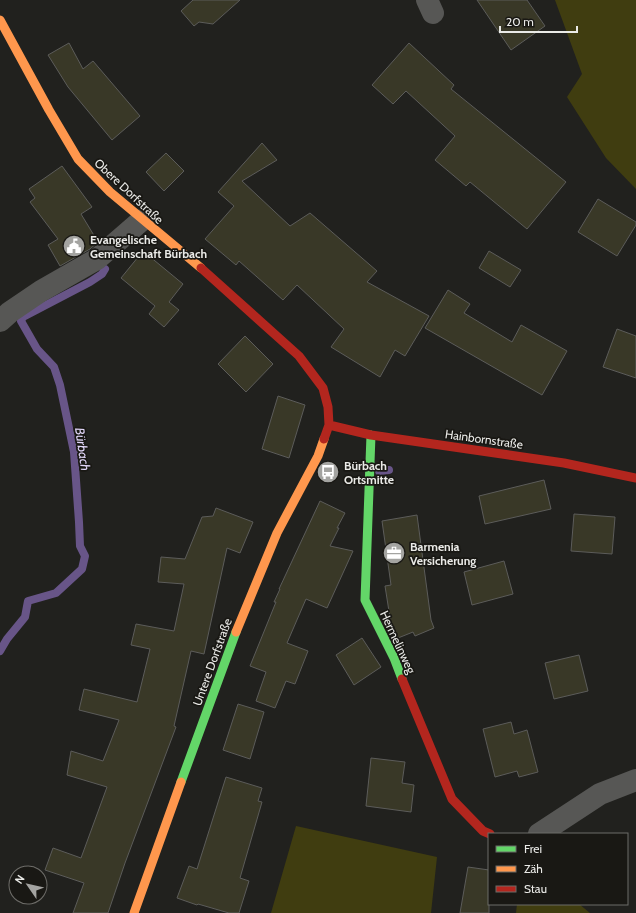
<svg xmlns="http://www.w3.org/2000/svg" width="636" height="913" font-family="Cabin,sans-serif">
	<rect width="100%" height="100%" fill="#21211e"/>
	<path fill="#403d10" d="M 555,0 L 636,0 L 636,189 L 606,158 L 567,97 L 582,74 Z
		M 296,826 L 437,857 L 431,913 L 271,913 Z
		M 517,904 L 579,904 L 590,913 L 516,913 Z"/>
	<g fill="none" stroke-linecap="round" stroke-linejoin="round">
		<path stroke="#685588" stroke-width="8" d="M 379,471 L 389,470
			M 0,651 L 7,639 L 25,617 L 28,601 L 56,593 L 82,569 L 85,556 L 80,546 L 79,522 L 74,452 L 60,385 L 54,367 L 37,349 L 21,321 L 23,317 L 90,282 L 102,274 L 105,269"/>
	</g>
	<path fill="#393827" stroke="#5c5c5a" d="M 193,0 L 240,0 L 213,24 L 199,22 L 194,26 L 181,11 Z
		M 477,0 L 527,0 L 545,26 L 511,50 Z
		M 69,43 L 83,69 L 93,61 L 140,116 L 112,140 L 68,87 L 48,55 Z
		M 409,43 L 454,85 L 451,89 L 566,182 L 527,229 L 470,182 L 466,186 L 435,160 L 455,136 L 406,91 L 393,104 L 372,85 Z
		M 262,143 L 277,160 L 242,181 L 290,226 L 310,213 L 377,271 L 367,282 L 429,316 L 405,356 L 395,350 L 380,377 L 331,347 L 344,329 L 297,285 L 283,300 L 239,261 L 236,265 L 205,239 L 234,206 L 218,192 Z
		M 166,153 L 184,171 L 164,191 L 146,172 Z
		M 62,166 L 92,207 L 81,214 L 98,242 L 90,249 L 60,266 L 48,245 L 58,239 L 30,202 L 35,198 L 29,189 Z
		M 598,199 L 636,222 L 636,225 L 617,256 L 578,232 Z
		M 143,251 L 183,284 L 169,302 L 179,310 L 164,327 L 149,314 L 155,306 L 121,278 Z
		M 489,251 L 521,270 L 510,287 L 479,268 Z
		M 448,290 L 470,304 L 464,313 L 512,342 L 521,325 L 567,351 L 542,395 L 425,328 Z
		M 617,329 L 636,336 L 636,378 L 603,367 Z
		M 245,336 L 273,364 L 246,392 L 218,364 Z
		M 278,396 L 305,405 L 289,458 L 262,449 Z
		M 544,480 L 551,509 L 485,524 L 479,496 Z
		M 320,501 L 345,513 L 337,528 L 339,528 L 330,546 L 353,551 L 327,608 L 306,599 L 287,643 L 308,651 L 295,684 L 286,681 L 275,708 L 256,701 L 266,672 L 250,666 L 276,602 L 274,602 L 280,589 L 279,589 Z
		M 216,508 L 253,522 L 240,553 L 227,548 L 204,654 L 191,651 L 174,726 L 176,727 L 125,863 L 108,913 L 73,913 L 84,883 L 45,870 L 53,848 L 81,858 L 107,787 L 67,775 L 71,751 L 103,761 L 119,720 L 79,710 L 84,689 L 137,702 L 150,649 L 131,645 L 136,624 L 174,631 L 184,584 L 158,582 L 161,557 L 185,559 L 202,517 L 213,516 Z
		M 574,514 L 615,517 L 612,554 L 571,551 Z
		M 417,515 L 431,620 L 434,628 L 415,636 L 413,632 L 398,638 L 391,624 L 385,586 L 391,585 L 382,521 Z
		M 504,561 L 513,594 L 472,605 L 464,572 Z
		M 362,638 L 381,667 L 354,685 L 336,655 Z
		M 579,655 L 588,691 L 554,699 L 545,663 Z
		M 238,704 L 264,712 L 250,759 L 223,750 Z
		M 511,722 L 514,734 L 527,730 L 538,772 L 519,777 L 517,771 L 495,777 L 483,729 Z
		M 371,758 L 405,762 L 402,783 L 414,785 L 411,812 L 366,806 Z
		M 226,777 L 262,788 L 258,801 L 262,802 L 240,878 L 249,881 L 239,913 L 229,913 L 198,904 L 197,905 L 177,898 L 189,866 L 197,869 Z
		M 468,867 L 489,870 L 489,913 L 460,913 Z"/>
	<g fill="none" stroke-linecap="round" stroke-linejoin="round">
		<path stroke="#575755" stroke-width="22" d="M 427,0 L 433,13
			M 0,321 L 10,312 L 41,291 L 97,259 L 142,220
			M 539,834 L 600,794 L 636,780"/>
		<path stroke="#63d668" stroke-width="9" d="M 371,435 L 365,600 L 394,658 L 402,679
			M 181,782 L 236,632"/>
		<path stroke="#ff974d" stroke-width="9" d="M 0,20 L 49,110 L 78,159 L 110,192 L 201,268
			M 236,632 L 277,533 L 318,456 L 324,439
			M 134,913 L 181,782"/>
		<path stroke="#b3261e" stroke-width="9" d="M 201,268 L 299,356 L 323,388 L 328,407 L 329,425 L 324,439
			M 329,425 L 371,435 L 564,463 L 636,478
			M 402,679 L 452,799 L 483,831 L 490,834"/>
	</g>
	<defs>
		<g id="civic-disc" transform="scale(1.15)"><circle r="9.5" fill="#a4a4a1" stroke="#191814"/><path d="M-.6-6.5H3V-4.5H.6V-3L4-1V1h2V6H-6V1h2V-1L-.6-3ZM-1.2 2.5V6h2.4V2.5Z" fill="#fff"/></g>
		<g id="bus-disc" transform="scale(1.15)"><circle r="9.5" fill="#a4a4a1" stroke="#191814"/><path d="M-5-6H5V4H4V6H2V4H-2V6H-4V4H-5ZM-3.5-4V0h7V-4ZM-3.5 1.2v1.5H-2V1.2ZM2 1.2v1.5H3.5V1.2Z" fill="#fff"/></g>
		<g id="office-disc" transform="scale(1.15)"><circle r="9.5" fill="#a4a4a1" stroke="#191814"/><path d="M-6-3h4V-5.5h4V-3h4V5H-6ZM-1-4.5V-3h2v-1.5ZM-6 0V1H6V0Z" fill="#fff"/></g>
	</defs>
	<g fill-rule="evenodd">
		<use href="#civic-disc" x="74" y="246"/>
		<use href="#bus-disc" x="328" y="472"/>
		<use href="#office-disc" x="394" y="553"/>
	</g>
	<g text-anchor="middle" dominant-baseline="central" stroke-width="3.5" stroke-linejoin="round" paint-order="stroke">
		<g font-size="12" fill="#eaeae7" stroke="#191814">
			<text transform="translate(129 191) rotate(43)">Obere Dorfstraße</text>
			<text transform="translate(484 439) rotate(8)">Hainbornstraße</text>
			<text transform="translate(398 642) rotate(65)">Hermelinweg</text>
			<text transform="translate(212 662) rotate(-70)">Untere Dorfstraße</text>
		</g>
		<g font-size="12" font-weight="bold" fill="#eaeae7" stroke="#191814" text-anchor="start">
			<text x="90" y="239">Evangelische<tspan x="90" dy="14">Gemeinschaft Bürbach</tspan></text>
			<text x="344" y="465">Bürbach<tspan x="344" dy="14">Ortsmitte</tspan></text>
			<text x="410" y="546">Barmenia<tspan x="410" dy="14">Versicherung</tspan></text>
		</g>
		<g font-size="13" font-style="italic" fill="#e3d8fb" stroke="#191814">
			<text transform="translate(83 449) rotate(82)">Bürbach</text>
		</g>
	</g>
	<rect x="488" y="833" width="140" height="72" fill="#191814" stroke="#6d6c68"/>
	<rect x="496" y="846" width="20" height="6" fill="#63d668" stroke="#6d6c68"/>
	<text x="524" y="853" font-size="12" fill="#eaeae7">Frei</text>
	<rect x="496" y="866" width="20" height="6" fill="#ff974d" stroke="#6d6c68"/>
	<text x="524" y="873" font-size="12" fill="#eaeae7">Zäh</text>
	<rect x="496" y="886" width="20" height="6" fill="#b3261e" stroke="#6d6c68"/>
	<text x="524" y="893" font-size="12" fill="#eaeae7">Stau</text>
	<g transform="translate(28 885) rotate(304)"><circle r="19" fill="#191814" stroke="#6d6c68"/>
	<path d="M0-3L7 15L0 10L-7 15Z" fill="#a4a4a1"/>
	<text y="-6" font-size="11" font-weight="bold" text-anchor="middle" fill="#eaeae7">N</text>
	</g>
	<path d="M500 26v6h77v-6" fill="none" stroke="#eaeae7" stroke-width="2"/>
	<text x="506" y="26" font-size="12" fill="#eaeae7" stroke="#191814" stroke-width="3" paint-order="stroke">20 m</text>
</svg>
